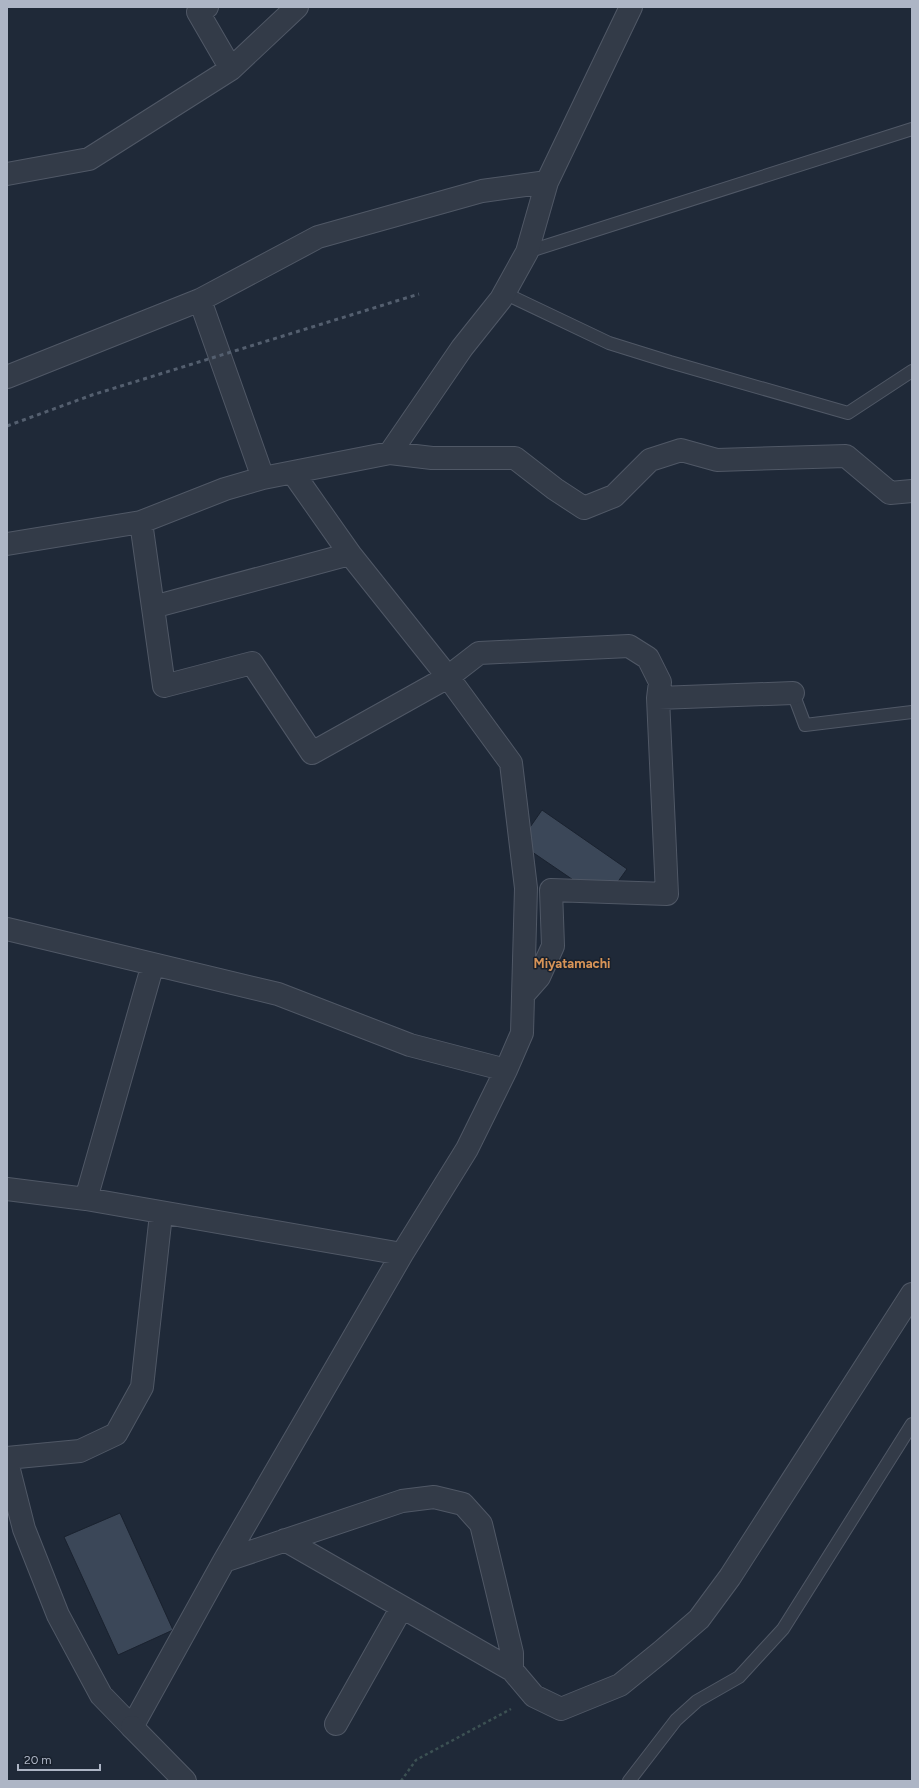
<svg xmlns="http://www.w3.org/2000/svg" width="919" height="1788" font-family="Figtree,sans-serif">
	<rect width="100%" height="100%" fill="#1f2938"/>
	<path fill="#3b4758" stroke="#1a222f" d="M 542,810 L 627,869 L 604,901 L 519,843 Z
		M 120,1513 L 173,1630 L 118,1655 L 64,1537 Z"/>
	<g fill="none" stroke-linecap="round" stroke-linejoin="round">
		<g stroke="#505866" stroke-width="14">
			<path id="service" d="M 527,252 L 912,129
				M 504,293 L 609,343 L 670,362 L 848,413 L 912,371
				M 793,693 L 805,725 L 912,712
				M 629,1781 L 676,1720 L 697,1701 L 739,1677 L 783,1629 L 912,1424"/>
		</g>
		<g stroke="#505866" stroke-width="24">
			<path id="minor" d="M 207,7 L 198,12 L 231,69
				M 7,174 L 89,159 L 231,69 L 297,7
				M 200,300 L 263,478
				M 7,377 L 200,300 L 318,237 L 482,191 L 547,182
				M 390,453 L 462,348 L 501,299 L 527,252 L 547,182 L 631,7
				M 141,522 L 164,686 L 252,663 L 312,753 L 448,677 L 479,653 L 629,646 L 648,658 L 660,682 L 658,698
				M 7,544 L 141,522 L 225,489 L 263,478 L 390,453 L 432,458 L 515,458 L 555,489 L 584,508 L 614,496 L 650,460 L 681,450 L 717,460 L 846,456 L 890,493 L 912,491
				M 153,607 L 350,554
				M 7,929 L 278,994 L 410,1045 L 506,1070
				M 524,994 L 539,977 L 553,946 L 551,890 L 667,894 L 658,698 L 793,693
				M 7,1189 L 86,1199 L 402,1254
				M 86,1199 L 153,964
				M 7,1458 L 80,1451 L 116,1434 L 142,1387 L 161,1214
				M 7,1462 L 24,1529 L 58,1615 L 101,1695 L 132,1727 L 224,1561 L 402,1254 L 467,1149 L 506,1070 L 522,1033 L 526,888 L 511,763 L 448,677 L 350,554 L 293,473
				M 285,1540 L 512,1670
				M 224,1561 L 402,1501 L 434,1497 L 463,1504 L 481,1524 L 512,1653 L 512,1670 L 534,1696 L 561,1709 L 620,1685 L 662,1651 L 699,1619 L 730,1577 L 912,1294
				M 336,1724 L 402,1607"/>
		</g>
		<g stroke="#505866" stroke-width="24">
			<path id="tertiary" d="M 132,1727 L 185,1781"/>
		</g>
		<path stroke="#3c5153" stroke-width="2.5" stroke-dasharray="3 3" stroke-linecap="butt" d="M 401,1781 L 416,1760 L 511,1709"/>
		<use href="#service" stroke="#333b48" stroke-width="12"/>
		<use href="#minor" stroke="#333b48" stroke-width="22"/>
		<use href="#tertiary" stroke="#333b48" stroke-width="22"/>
		<path stroke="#545f6f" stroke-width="3" stroke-dasharray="4 4" stroke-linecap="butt" d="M 7,426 L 92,395 L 419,294"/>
	</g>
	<g text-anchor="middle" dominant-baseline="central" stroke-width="3" stroke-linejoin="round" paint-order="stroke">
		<g font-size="13" font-weight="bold" fill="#d69357" stroke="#18202c">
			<text x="572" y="963">Miyatamachi</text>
		</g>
	</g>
	<rect width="919" height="1788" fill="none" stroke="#adb5c5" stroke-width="16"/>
	<path d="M18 1764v6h82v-6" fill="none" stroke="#adb5c5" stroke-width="2"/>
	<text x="24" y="1764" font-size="12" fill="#adb5c5" stroke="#18202c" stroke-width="3" paint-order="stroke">20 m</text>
</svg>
